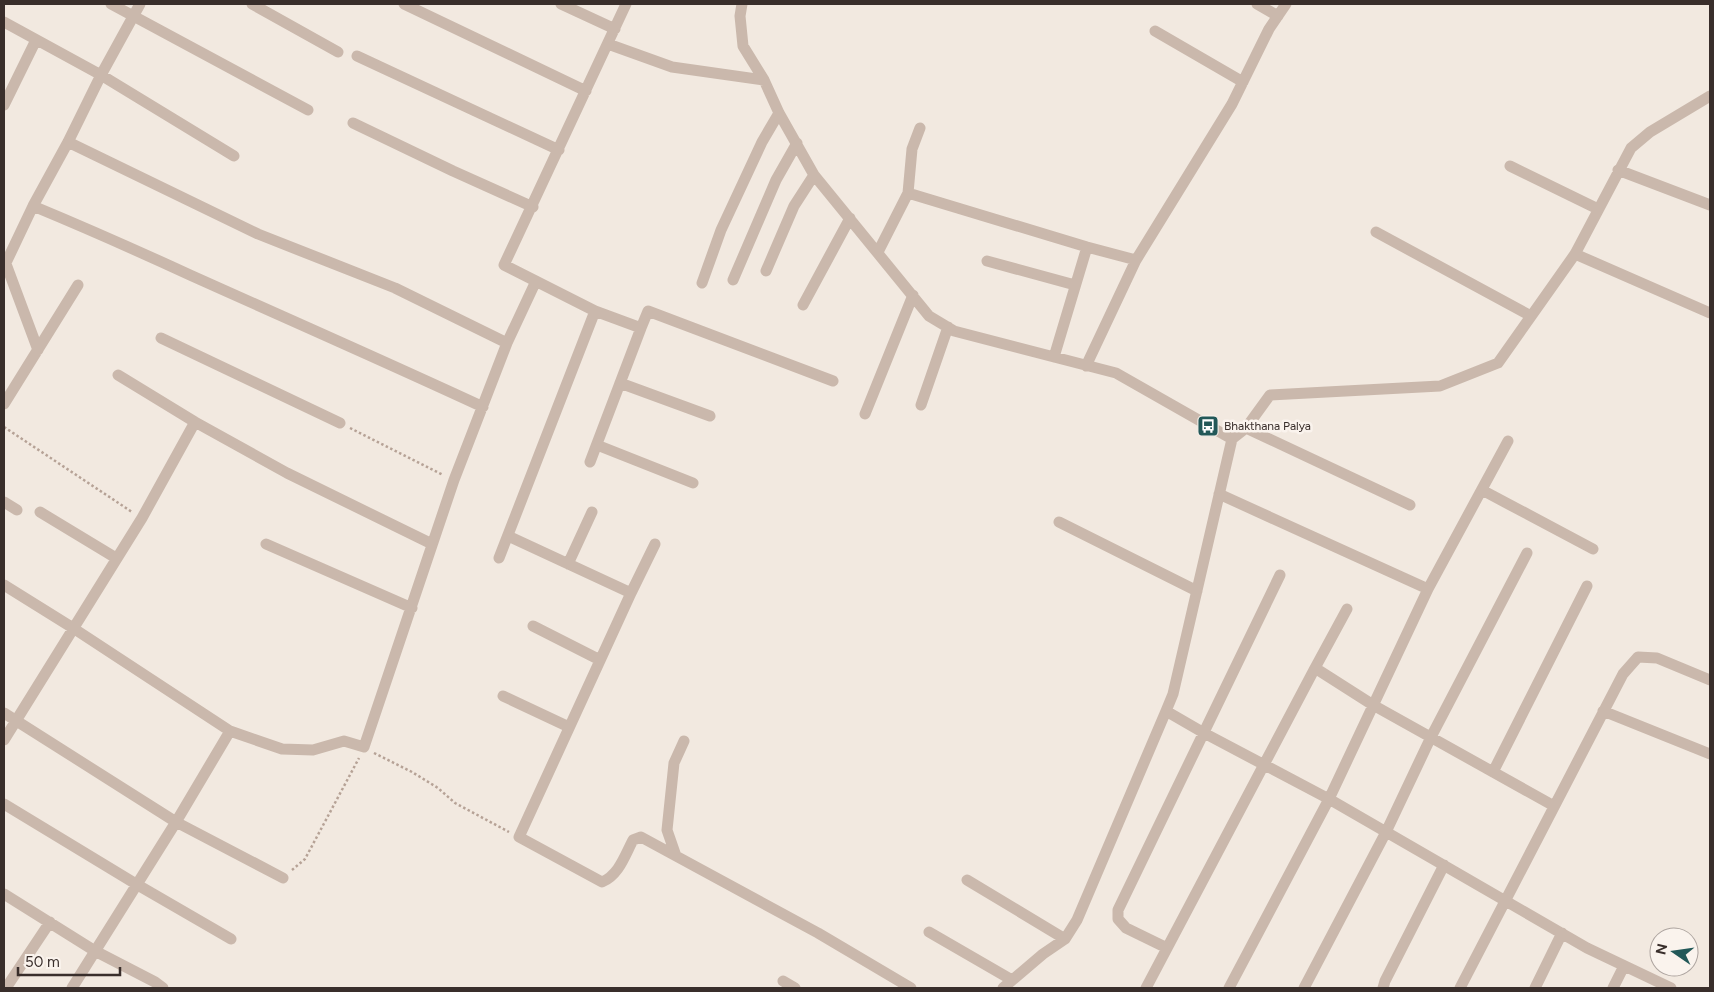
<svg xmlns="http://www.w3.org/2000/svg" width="1714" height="992" font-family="Figtree,sans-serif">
	<rect width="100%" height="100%" fill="#f2e9e0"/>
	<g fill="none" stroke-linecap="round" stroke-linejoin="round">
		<path stroke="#b6a296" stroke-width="2.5" stroke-dasharray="2.5 2.5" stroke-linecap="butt" d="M 4,427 L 132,512
			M 350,428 L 443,475
			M 374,753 L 412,772 L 438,788 L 455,803 L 509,832
			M 292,870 L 305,859 L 359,758"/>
		<path stroke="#cab8ac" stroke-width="11" d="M 111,4 L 308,110
			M 252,4 L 338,52
			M 404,4 L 586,91
			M 561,4 L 615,29
			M 742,4 L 740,16 L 743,46 L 764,80 L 779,113 L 814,175 L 929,316 L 954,331 L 1116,373 L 1232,439 L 1173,694 L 1166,711 L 1077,920 L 1065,939 L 1043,954 L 1003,988
			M 1257,4 L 1278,16
			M 4,22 L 101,75 L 234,156
			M 1155,31 L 1243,82
			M 608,44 L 672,67 L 764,80
			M 357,56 L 559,150
			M 4,105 L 36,40
			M 353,123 L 453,171 L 533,207
			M 1510,166 L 1598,209
			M 1618,170 L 1710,205
			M 908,193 L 912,149 L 920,128
			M 33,206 C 86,228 138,251 190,275 C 288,319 386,362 483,407
			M 1376,232 L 1531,316
			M 878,252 L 908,193 L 1087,247 L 1136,260
			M 1575,254 L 1710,313
			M 987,261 L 1075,285
			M 6,264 L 38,350
			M 4,267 L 33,206 L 68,142 L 101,75 L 140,4
			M 766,271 L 794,206 L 814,175
			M 733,280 L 776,180 L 797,143
			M 702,283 L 721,230 L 762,142 L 779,113
			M 803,305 L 850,218
			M 641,328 L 648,311 L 833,381
			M 161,338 L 340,423
			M 507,343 L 536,281
			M 1054,357 L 1087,247
			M 1086,366 L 1136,260 L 1232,104 L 1269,29 L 1286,4
			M 118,375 L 195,422 L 287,473 L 432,544
			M 620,383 L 710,416
			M 4,404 L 78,285
			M 921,405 L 948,327
			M 865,414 L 913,295
			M 1246,428 L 1410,505
			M 1232,439 L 1246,428 L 1270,395 L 1440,386 L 1498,363 L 1575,254 L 1631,148 L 1650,132 L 1710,96
			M 597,445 L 693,483
			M 590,462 L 641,328 L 595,311
			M 1482,490 L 1593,549
			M 1219,494 L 1428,589
			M 4,502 L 17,510
			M 40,512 L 116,558
			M 1059,522 L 1197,591
			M 508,536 L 631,593 L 519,837 L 602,882 C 619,875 625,855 633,840 L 641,837 L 676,856
			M 266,544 L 412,608
			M 499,558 L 595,311 L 504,265 L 626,4
			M 568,564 L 592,512
			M 4,585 L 73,628 L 230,731 L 282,749 L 313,750 L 344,741 L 364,747 L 454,480 L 507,343 L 395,288 L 258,234 L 68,142
			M 631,593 L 655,544
			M 533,626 L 600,660
			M 1315,668 L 1347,609
			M 503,696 L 569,727
			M 1166,711 L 1204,733 L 1329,799 L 1587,948 L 1671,988
			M 1603,711 L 1710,754
			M 4,713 L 176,822 L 283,878
			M 4,740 L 142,518 L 195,422
			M 684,741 L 674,763 L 667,830 L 676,856 L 818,933 L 911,988
			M 1493,772 L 1587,586
			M 4,804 L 136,884 L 231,939
			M 967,880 L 1065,939
			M 4,894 L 95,951 L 155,982 L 163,988
			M 929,932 L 1012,980
			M 1167,948 L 1126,928 L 1118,919 L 1118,910 L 1280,575
			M 783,981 L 795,988
			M 6,988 L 50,922
			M 72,988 L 176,822 L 230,731
			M 1146,988 L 1315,668 L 1373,705 L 1554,806
			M 1229,988 L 1329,799 L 1428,589 L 1508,441
			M 1304,988 L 1386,832 L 1431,737 L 1527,553
			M 1383,988 L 1385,981 L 1444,865
			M 1460,988 L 1623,674 L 1638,657 L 1657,658 L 1710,680
			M 1535,988 L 1562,933
			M 1613,988 L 1624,966"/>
	</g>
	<defs>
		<g id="bus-square" transform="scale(1.125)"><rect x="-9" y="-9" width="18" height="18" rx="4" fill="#225858" stroke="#faf3ed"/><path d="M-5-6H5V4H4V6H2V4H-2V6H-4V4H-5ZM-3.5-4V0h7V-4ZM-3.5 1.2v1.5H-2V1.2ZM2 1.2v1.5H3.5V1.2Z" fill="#fff"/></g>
	</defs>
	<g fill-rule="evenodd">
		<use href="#bus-square" x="1208" y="426"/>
	</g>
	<g text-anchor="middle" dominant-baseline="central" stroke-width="5" stroke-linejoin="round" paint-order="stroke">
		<g font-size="12" fill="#392e2b" stroke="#faf3ed" text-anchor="start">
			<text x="1224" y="426">Bhakthana Palya</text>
		</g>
	</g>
	<rect width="1714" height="992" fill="none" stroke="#392e2b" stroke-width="10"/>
	<g transform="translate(1674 952) rotate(283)"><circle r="24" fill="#faf3ed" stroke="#ada49f"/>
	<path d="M0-4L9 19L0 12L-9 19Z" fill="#225858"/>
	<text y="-8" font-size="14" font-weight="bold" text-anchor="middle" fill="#392e2b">N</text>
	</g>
	<path d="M18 967v8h102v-8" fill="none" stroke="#392e2b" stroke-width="2.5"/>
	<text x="25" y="967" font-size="15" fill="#392e2b" stroke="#faf3ed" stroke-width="4" paint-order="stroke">50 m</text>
</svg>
